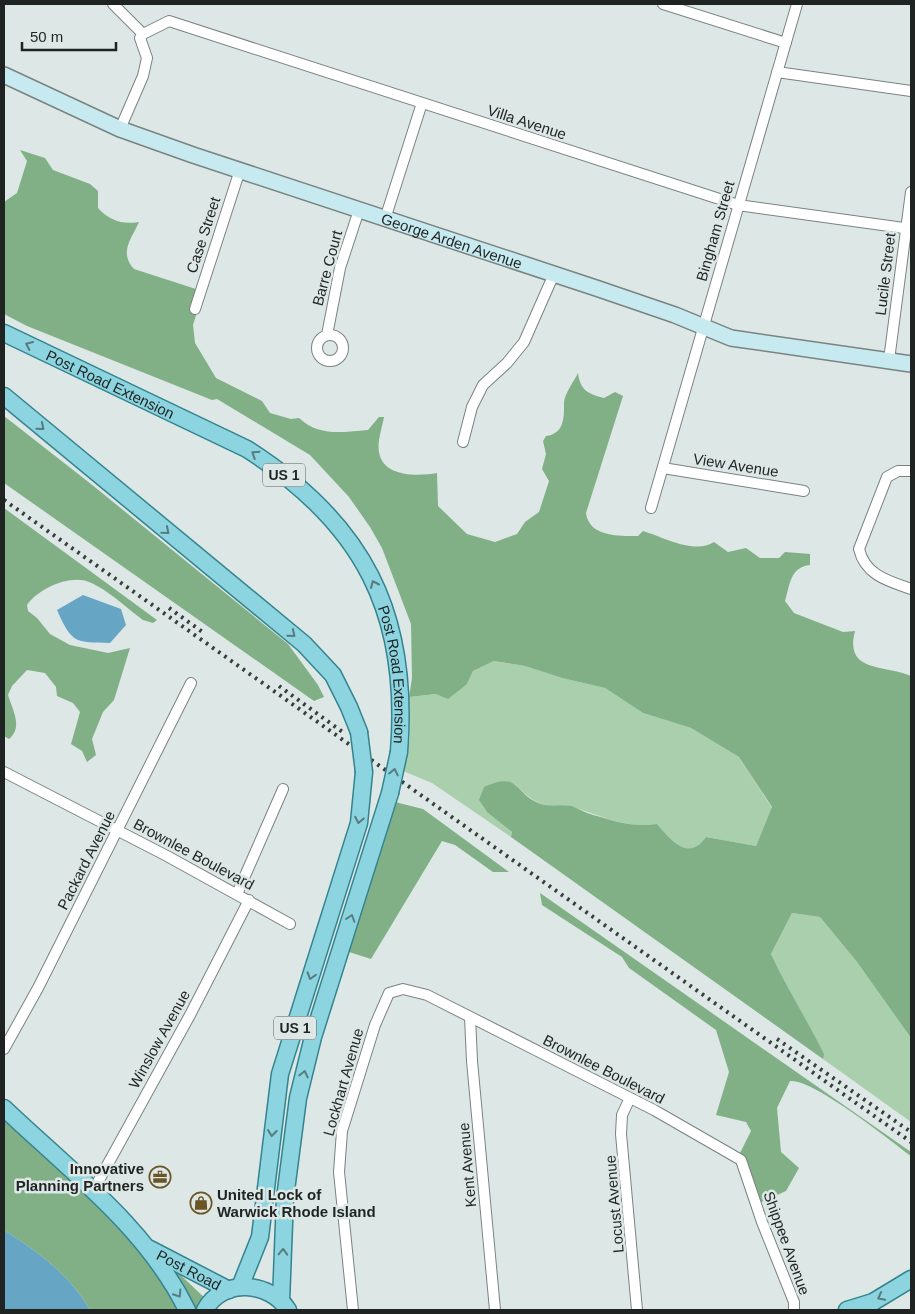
<svg xmlns="http://www.w3.org/2000/svg" width="915" height="1314" font-family="Helvetica,sans-serif">
	<rect width="100%" height="100%" fill="#dde7e6"/>
	<path fill="#aacfac" d="M 494,661 L 525,666 L 562,678 L 605,688 L 643,713 L 691,728 L 739,757 L 772,808 L 756,846 L 706,837 C 688,862 671,840 657,824 C 626,829 602,816 573,807 C 562,803 550,808 539,803 C 529,798 522,791 515,784 L 488,813 L 512,832 L 511,837 L 432,783 L 403,771 L 410,738 L 409,697 L 437,694 L 467,684 L 473,671 Z
		M 792,913 L 820,917 L 857,962 L 911,1038 L 911,1122 L 823,1059 L 823,1054 C 807,1020 787,988 771,954 Z"/>
	<path fill="#81b086" d="M 20,150 L 45,158 L 53,170 L 90,184 L 98,191 L 98,208 C 109,220 122,225 139,222 C 131,240 119,252 134,269 L 199,290 L 200,302 L 193,325 L 195,343 L 216,378 L 262,401 L 270,413 L 291,419 L 299,418 C 319,437 343,432 368,430 L 379,417 L 384,417 C 382,428 377,442 379,452 C 383,478 419,476 437,473 L 438,506 L 467,534 L 495,542 L 517,534 L 525,522 L 539,512 L 549,481 L 542,469 L 546,454 L 543,441 L 546,436 C 565,434 564,416 564,402 C 565,393 574,381 578,373 C 580,390 588,394 604,398 L 615,392 L 623,396 L 586,513 C 589,537 619,536 638,536 L 643,531 C 663,537 695,555 714,542 L 728,552 L 746,548 L 760,558 L 779,558 L 785,552 L 810,554 L 810,565 C 790,567 790,585 785,601 L 794,613 L 843,632 L 855,631 C 844,673 884,664 911,676 L 911,1038 L 857,962 L 820,917 L 792,913 L 771,954 C 787,988 807,1020 824,1054 L 823,1059 L 511,837 L 512,832 L 488,813 L 479,800 L 484,787 C 521,770 514,795 541,804 C 551,807 563,804 572,806 C 577,808 582,811 587,813 C 611,820 631,828 657,824 C 671,840 688,862 706,837 L 756,846 L 772,807 L 739,757 L 691,728 L 643,713 L 605,688 L 562,678 L 525,666 L 494,661 L 473,671 L 467,684 L 448,699 L 436,694 L 409,697 L 412,678 L 411,624 L 382,548 L 370,527 L 349,497 L 310,455 L 217,399 L 212,400 L 27,326 L 4,314 L 4,202 L 17,193 L 27,161 Z
		M 4,416 L 91,484 L 288,644 L 318,685 L 324,697 L 314,701 L 4,483 Z
		M 4,508 L 157,620 L 153,623 L 143,620 C 128,609 107,589 89,582 C 70,574 38,589 27,605 L 28,611 L 37,618 L 50,634 L 70,645 L 108,653 L 130,648 L 114,700 L 103,712 L 92,739 L 96,755 L 87,762 L 82,751 L 71,744 L 80,712 L 73,703 L 57,696 L 56,687 L 45,673 L 27,670 L 12,686 L 8,695 C 13,711 23,727 9,739 L 4,736 Z
		M 395,802 L 423,809 L 509,872 L 493,872 L 455,845 L 442,841 L 371,959 L 346,951 Z
		M 540,893 L 911,1152 L 911,1156 C 890,1140 812,1078 790,1081 L 777,1108 L 781,1152 L 799,1168 L 786,1191 L 757,1204 L 739,1155 L 751,1131 L 746,1122 L 716,1115 L 729,1072 L 716,1030 L 629,968 L 622,957 L 542,905 Z
		M 4,1108 L 209,1302 L 211,1310 L 90,1310 C 70,1275 37,1251 4,1230 Z"/>
	<path fill="#66a6c4" d="M 83,595 L 121,609 L 126,625 L 110,643 C 75,642 72,644 57,610 Z
		M 4,1230 C 37,1251 70,1275 90,1310 L 4,1310 Z"/>
	<g fill="none" stroke-linecap="round" stroke-linejoin="round">
		<g stroke="#7a8382" stroke-width="12">
			<path id="street" d="M 113,4 L 143,34
				M 663,4 L 786,43
				M 143,34 L 169,21 L 738,205 L 911,229
				M 777,72 L 911,91
				M 120,129 L 143,76 L 147,58 L 140,38 L 143,34
				M 385,219 L 422,103
				M 195,309 L 240,170
				M317 348a13 13 0 1 1 26 0a13 13 0 1 1-26 0Z
				M 327,335 L 340,268 L 359,210
				M 889,360 L 911,192
				M 463,442 L 472,407 L 483,385 L 507,363 L 524,342 L 554,274
				M 663,468 L 804,491
				M 911,471 L 898,471 L 887,477 L 859,549 C 865,575 888,581 911,589
				M 651,508 L 797,4
				M 4,772 L 167,856 L 290,924
				M 237,894 L 283,789
				M 470,1017 L 472,1061 L 495,1310
				M 4,1049 L 38,988 L 191,683
				M 630,1098 L 622,1115 L 621,1134 L 637,1310
				M 93,1191 L 190,1015 L 249,900
				M 353,1310 L 339,1172 L 342,1131 L 375,1025 L 389,993 L 403,989 L 427,995 L 654,1110 L 741,1160 L 762,1222 L 794,1302 L 794,1310"/>
		</g>
		<g stroke="#7a8382" stroke-width="18">
			<g id="secondary">
				<path id="s1" d="M 4,75 L 120,129 L 193,155 L 596,288 L 675,315 L 731,338 L 911,364"/>
			</g>
		</g>
		<g stroke="#34848f" stroke-width="19">
			<g id="primary">
				<path id="s2" d="M 4,333 L 247,449 C 363,523 410,613 399,752"/>
				<path d="M 4,396 L 304,644 L 333,675 L 349,707 L 359,732"/>
				<path d="M 4,1108 C 69,1170 147,1228 187,1310"/>
				<path id="s3" d="M 150,1249 L 229,1290"/>
				<path d="M 240,1287 L 260,1237 L 280,1074 L 359,823 L 364,772"/>
				<path d="M 281,1301 L 285,1198 L 298,1098 L 313,1037 L 390,793"/>
				<path d="M 205,1310 C 222,1278 270,1281 288,1310"/>
				<path d="M 847,1310 L 873,1302 L 911,1279"/>
			</g>
		</g>
		<use href="#street" stroke="#fff" stroke-width="10"/>
		<use href="#secondary" stroke="#c6eaef" stroke-width="15"/>
		<use href="#primary" stroke="#8cd4df" stroke-width="16"/>
		<path stroke="#383d3c" stroke-width="4" stroke-dasharray="2.5 5" stroke-linecap="butt" d="M 4,500 L 911,1142
			M 169,608 L 204,633
			M 279,686 L 344,733
			M 777,1039 L 911,1132"/>
		<g stroke="#34848f" stroke-width="19" stroke-linecap="butt">
			<path id="primary-bridge" d="M 359,732 L 364,772
				M 390,793 L 399,752"/>
		</g>
		<use href="#primary-bridge" stroke="#8cd4df" stroke-width="16"/>
	</g>
	<defs><path id="oneway-chevron" d="M-2-3.5L2.5 0L-2 3.5" fill="none" stroke-width="1.6" stroke-linecap="round" stroke-linejoin="round" transform="scale(1.25)"/></defs>
	<g stroke="#567c80">
		<use href="#oneway-chevron" transform="translate(29 345) rotate(-155)"/>
		<use href="#oneway-chevron" transform="translate(41 427) rotate(40)"/>
		<use href="#oneway-chevron" transform="translate(255 454) rotate(-147)"/>
		<use href="#oneway-chevron" transform="translate(166 531) rotate(40)"/>
		<use href="#oneway-chevron" transform="translate(374 584) rotate(-114)"/>
		<use href="#oneway-chevron" transform="translate(292 634) rotate(39)"/>
		<use href="#oneway-chevron" transform="translate(394 772) rotate(-78)"/>
		<use href="#oneway-chevron" transform="translate(359 820) rotate(101)"/>
		<use href="#oneway-chevron" transform="translate(351 918) rotate(-72)"/>
		<use href="#oneway-chevron" transform="translate(311 976) rotate(107)"/>
		<use href="#oneway-chevron" transform="translate(304 1074) rotate(-77)"/>
		<use href="#oneway-chevron" transform="translate(272 1133) rotate(97)"/>
		<use href="#oneway-chevron" transform="translate(283 1252) rotate(-88)"/>
		<use href="#oneway-chevron" transform="translate(178 1294) rotate(58)"/>
		<use href="#oneway-chevron" transform="translate(881 1297) rotate(152)"/>
	</g>
	<defs>
		<g id="office-ring" transform="scale(1.125)"><circle r="9.5" fill="#dde7e6" stroke="#6b5525" stroke-width="1.5"/><path d="M-6-3h4V-5.5h4V-3h4V5H-6ZM-1-4.5V-3h2v-1.5ZM-6 0V1H6V0Z" fill="#6b5525"/></g>
		<g id="shop-ring" transform="scale(1.125)"><circle r="9.5" fill="#dde7e6" stroke="#6b5525" stroke-width="1.5"/><path d="M-5-2.5h2.3a2.7 3.5 0 0 1 5.4 0H5L5.5 6h-11ZM-1.5-2.5h3a1.5 2.3 0 0 0-3 0Z" fill="#6b5525"/></g>
	</defs>
	<g fill-rule="evenodd">
		<use href="#office-ring" x="160" y="1177"/>
		<use href="#shop-ring" x="201" y="1203"/>
	</g>
	<g text-anchor="middle" dominant-baseline="central" stroke-width="5" stroke-linejoin="round" paint-order="stroke">
		<g fill="#dde7e6" stroke="#585e5d" stroke-width="1">
			<rect x="263" y="463.5" width="42" height="23" rx="4"/>
			<rect x="274" y="1016.5" width="42" height="23" rx="4"/>
		</g>
		<g font-size="14" font-weight="bold" fill="#1f2322">
			<text x="284" y="475">US 1</text>
			<text x="295" y="1028">US 1</text>
		</g>
		<g font-size="15" fill="#1f2322" stroke="#dde7e6">
			<text transform="translate(527 122) rotate(18)">Villa Avenue</text>
			<text transform="translate(715 231) rotate(-74)">Bingham Street</text>
			<text transform="translate(203 235) rotate(-72)">Case Street</text>
			<text stroke="none"><textPath href="#s1" startOffset="478">George Arden Avenue</textPath></text>
			<text transform="translate(327 268) rotate(-75)">Barre Court</text>
			<text transform="translate(885 274) rotate(-83)">Lucile Street</text>
			<text stroke="none"><textPath href="#s2" startOffset="118">Post Road Extension</textPath></text>
			<text transform="translate(736 465) rotate(9)">View Avenue</text>
			<text stroke="none"><textPath href="#s2" startOffset="551">Post Road Extension</textPath></text>
			<text transform="translate(194 854) rotate(28)">Brownlee Boulevard</text>
			<text transform="translate(86 860) rotate(-63)">Packard Avenue</text>
			<text transform="translate(159 1039) rotate(-61)">Winslow Avenue</text>
			<text transform="translate(604 1069) rotate(27)">Brownlee Boulevard</text>
			<text transform="translate(343 1082) rotate(-74)">Lockhart Avenue</text>
			<text transform="translate(467 1165) rotate(-95)">Kent Avenue</text>
			<text transform="translate(614 1204) rotate(-95)">Locust Avenue</text>
			<text transform="translate(787 1243) rotate(70)">Shippee Avenue</text>
			<text stroke="none"><textPath href="#s3" startOffset="44">Post Road</textPath></text>
		</g>
		<g font-size="15" font-weight="bold" fill="#1f2322" stroke="#dde7e6" text-anchor="end">
			<text x="144" y="1168">Innovative<tspan x="144" dy="17">Planning Partners</tspan></text>
			<text x="217" y="1194" text-anchor="start">United Lock of<tspan x="217" dy="17">Warwick Rhode Island</tspan></text>
		</g>
	</g>
	<rect width="915" height="1314" fill="none" stroke="#1f2322" stroke-width="10"/>
	<path d="M22 42v8h94v-8" fill="none" stroke="#1f2322" stroke-width="2.5"/>
	<text x="30" y="42" font-size="15" fill="#1f2322" stroke="#dde7e6" stroke-width="4" paint-order="stroke">50 m</text>
</svg>
